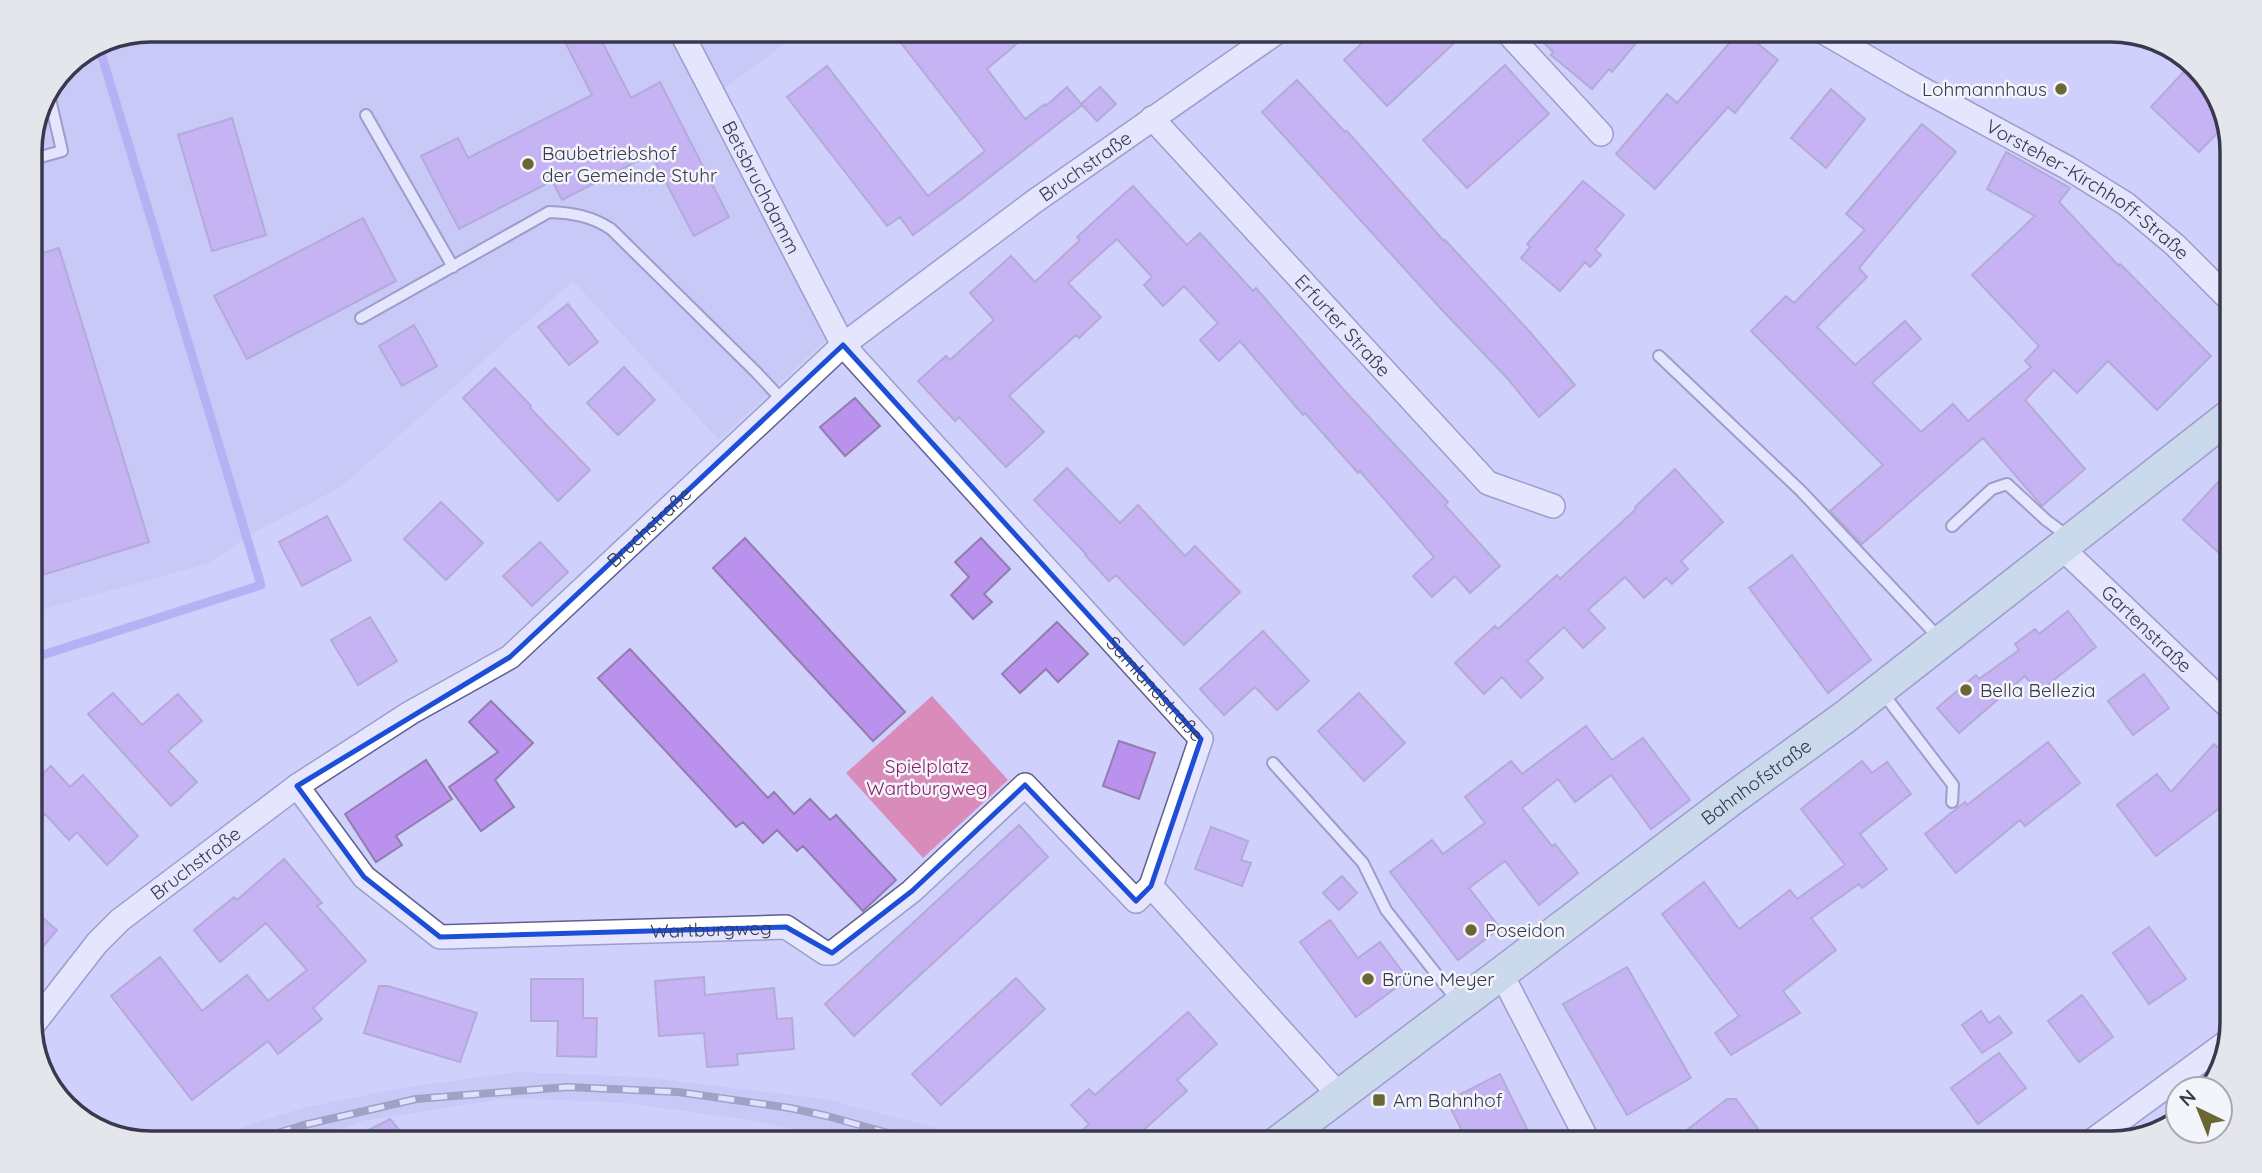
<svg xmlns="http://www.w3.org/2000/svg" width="2262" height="1173" font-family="Quicksand,sans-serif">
	<rect width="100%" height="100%" fill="#cfd0fc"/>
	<path fill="#c1c2f3" d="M 151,30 L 804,30 L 723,89 L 844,323 L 719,440 L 573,281 L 341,487 L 257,531 L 209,563 L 30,613 L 30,143 L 66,65 L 105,39 Z
		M 518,1072 L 642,1077 L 824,1099 L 934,1127 L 971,1143 L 851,1143 L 757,1121 L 626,1103 L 509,1098 L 366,1120 L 303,1143 L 191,1143 L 303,1108 L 401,1088 Z"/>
	<path fill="#d98cba" d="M 932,696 L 1008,780 L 923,858 L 846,773 Z"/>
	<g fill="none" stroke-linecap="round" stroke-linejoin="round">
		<path stroke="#928fed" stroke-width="9" d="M 30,659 L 261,585 L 98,43"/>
	</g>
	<path fill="#ba91ec" stroke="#927dae" stroke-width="2" d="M 559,30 L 596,30 L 631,98 L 660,82 L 729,217 L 694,236 L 651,154 L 562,200 L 552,181 L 459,229 L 421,156 L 458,138 L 468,158 L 592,95 Z
		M 891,30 L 1033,30 L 987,69 L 1025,119 L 1045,104 L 1046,106 L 1067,87 L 1082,105 L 963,198 L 913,235 L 900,217 L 887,226 L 787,97 L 827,66 L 928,196 L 985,151 Z
		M 1376,30 L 1468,30 L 1387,106 L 1344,60 Z
		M 1531,30 L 1647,30 L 1612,72 L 1609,69 L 1592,89 L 1551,55 L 1553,52 Z
		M 1741,30 L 1778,60 L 1735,113 L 1728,107 L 1655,189 L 1616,154 L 1667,94 L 1677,103 Z
		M 1505,65 L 1549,114 L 1467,188 L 1423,140 Z
		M 2190,65 L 2213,88 L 2226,124 L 2199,152 L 2151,107 Z
		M 1297,80 L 1345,132 L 1347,131 L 1444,241 L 1445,240 L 1529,331 L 1575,385 L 1539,417 L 1508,379 L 1443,311 L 1262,112 Z
		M 1100,87 L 1116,104 L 1097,121 L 1081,104 Z
		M 1831,89 L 1865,119 L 1826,168 L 1791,138 Z
		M 232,118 L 266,235 L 212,251 L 178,135 Z
		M 1922,124 L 1956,152 L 1859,268 L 1867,277 L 1817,327 L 1855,365 L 1905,321 L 1921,339 L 1872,383 L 1921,432 L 1953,404 L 1968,421 L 2031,367 L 2025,361 L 2039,346 L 1972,275 L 2035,216 L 1987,189 L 2006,152 L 2070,188 L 2059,202 L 2119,266 L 2120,264 L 2211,356 L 2157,410 L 2108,361 L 2077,393 L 2054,370 L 2025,400 L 2085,469 L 2042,506 L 1983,438 L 1862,544 L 1830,511 L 1883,465 L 1751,331 L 1786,296 L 1794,303 L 1865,230 L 1846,214 Z
		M 1583,181 L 1624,215 L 1595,250 L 1601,255 L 1590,267 L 1585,262 L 1560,291 L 1521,258 L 1530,247 L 1527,244 Z
		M 1133,186 L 1187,245 L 1200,233 L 1253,291 L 1256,288 L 1343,389 L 1448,502 L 1445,505 L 1500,566 L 1470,593 L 1455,576 L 1432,597 L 1413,576 L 1434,557 L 1360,471 L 1358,473 L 1305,413 L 1303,415 L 1240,341 L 1219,361 L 1200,340 L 1218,323 L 1184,286 L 1163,306 L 1144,285 L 1152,277 L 1117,239 L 1068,283 L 1101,317 L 1079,338 L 1076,335 L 1009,396 L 1044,432 L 1006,467 L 959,417 L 955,421 L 918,381 L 946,356 L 950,360 L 994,320 L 970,293 L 1011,256 L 1035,282 L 1080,240 L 1077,237 Z
		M 363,218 L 396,281 L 247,359 L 214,296 Z
		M 59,248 L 149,542 L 30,579 L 30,257 Z
		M 568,304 L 598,342 L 569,365 L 538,327 Z
		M 414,325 L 437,366 L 402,386 L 379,346 Z
		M 624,367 L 655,400 L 618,435 L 587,403 Z
		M 495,368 L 531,406 L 530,408 L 590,470 L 558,501 L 463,398 Z
		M 855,398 L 880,426 L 845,456 L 820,427 Z
		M 2232,467 L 2232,565 L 2183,520 Z
		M 1067,468 L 1120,523 L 1138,505 L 1185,556 L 1195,546 L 1240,592 L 1184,645 L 1116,575 L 1109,581 L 1085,555 L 1086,554 L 1034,500 Z
		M 1675,469 L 1723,522 L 1681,561 L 1688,569 L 1672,584 L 1666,578 L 1644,598 L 1625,577 L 1588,610 L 1605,628 L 1583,648 L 1564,627 L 1527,661 L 1543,678 L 1521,698 L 1502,677 L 1484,694 L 1455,663 L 1495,626 L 1498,629 L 1557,575 L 1560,579 L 1636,509 L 1635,507 Z
		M 441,502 L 483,543 L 446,580 L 404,539 Z
		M 327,516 L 351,560 L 302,586 L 279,542 Z
		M 745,538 L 905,712 L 873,741 L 713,568 Z
		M 981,538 L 1010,569 L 984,594 L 992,602 L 973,619 L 951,595 L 969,577 L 955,562 Z
		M 540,542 L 568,572 L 532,606 L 503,576 Z
		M 1792,555 L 1871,660 L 1828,693 L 1749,588 Z
		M 2068,611 L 2096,647 L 2038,692 L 2025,676 L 1959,733 L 1937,708 L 1976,675 L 1979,679 L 2019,650 L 2015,644 L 2035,629 L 2039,634 Z
		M 370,617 L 397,661 L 358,685 L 331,640 Z
		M 1057,622 L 1088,654 L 1058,682 L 1046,669 L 1020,693 L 1002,674 Z
		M 1263,631 L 1309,681 L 1277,710 L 1255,687 L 1224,715 L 1200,689 Z
		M 630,649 L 768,798 L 774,792 L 794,814 L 810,799 L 830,820 L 836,815 L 896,880 L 863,911 L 803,846 L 797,851 L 777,830 L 763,843 L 743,822 L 736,827 L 598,678 Z
		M 2144,674 L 2169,708 L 2133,735 L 2108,701 Z
		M 113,693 L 142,725 L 178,694 L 202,721 L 168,751 L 197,782 L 171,806 L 88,714 Z
		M 1359,693 L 1405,743 L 1364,781 L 1318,731 Z
		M 491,701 L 533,743 L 495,780 L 514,807 L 481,831 L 449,787 L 498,752 L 469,722 Z
		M 1586,726 L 1612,760 L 1643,738 L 1690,800 L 1651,829 L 1611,775 L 1575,802 L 1558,779 L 1522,808 L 1552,846 L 1555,844 L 1578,873 L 1539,905 L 1505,861 L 1469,888 L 1500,928 L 1458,960 L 1390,872 L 1432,840 L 1443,854 L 1485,823 L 1465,797 L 1511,761 L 1522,774 Z
		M 1119,741 L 1155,753 L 1139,799 L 1103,786 Z
		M 2048,742 L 2080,783 L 2025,826 L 2020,820 L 1956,873 L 1925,834 L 1965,802 L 1967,805 Z
		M 2214,744 L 2232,760 L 2232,817 L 2221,807 L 2156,856 L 2117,805 L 2157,774 L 2171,792 Z
		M 426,760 L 452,799 L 396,836 L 402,845 L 376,862 L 345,814 Z
		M 1862,761 L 1872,773 L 1887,762 L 1911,794 L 1860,834 L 1887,869 L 1862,888 L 1859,884 L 1811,918 L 1836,950 L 1783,991 L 1800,1013 L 1731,1055 L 1715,1033 L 1739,1016 L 1662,914 L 1704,882 L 1739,929 L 1790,890 L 1797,899 L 1845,865 L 1801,809 Z
		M 51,766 L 70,787 L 83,775 L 138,836 L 107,865 L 77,832 L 69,840 L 45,814 L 40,819 L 30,808 L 30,785 Z
		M 1019,825 L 1048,857 L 854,1036 L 825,1004 Z
		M 1211,827 L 1248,841 L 1241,860 L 1251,863 L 1242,886 L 1195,869 Z
		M 284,859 L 322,903 L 317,906 L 366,961 L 313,1008 L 322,1019 L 278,1054 L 268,1041 L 192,1100 L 111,996 L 160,957 L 202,1011 L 247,975 L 268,1001 L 307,970 L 266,923 L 220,962 L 194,930 L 234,897 L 237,900 Z
		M 1342,876 L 1357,893 L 1339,910 L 1323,893 Z
		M 30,907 L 57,930 L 30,962 Z
		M 1330,920 L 1358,958 L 1380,942 L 1408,979 L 1356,1017 L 1300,942 Z
		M 2149,927 L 2186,979 L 2149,1004 L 2113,953 Z
		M 1627,967 L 1691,1078 L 1627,1115 L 1563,1004 Z
		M 704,977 L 705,995 L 774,988 L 777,1019 L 792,1018 L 794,1049 L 737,1054 L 738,1065 L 707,1067 L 704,1033 L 659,1036 L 655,981 Z
		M 1016,978 L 1045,1009 L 941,1105 L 912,1074 Z
		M 531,979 L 583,979 L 583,1018 L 597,1018 L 596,1057 L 557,1056 L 558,1021 L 531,1021 Z
		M 379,986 L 388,986 L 477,1013 L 460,1062 L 364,1033 Z
		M 2082,995 L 2113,1037 L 2079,1062 L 2048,1021 Z
		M 1981,1011 L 1989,1023 L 1999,1016 L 2012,1033 L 1982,1053 L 1962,1025 Z
		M 1188,1012 L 1217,1044 L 1177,1080 L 1187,1091 L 1129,1143 L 1069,1143 L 1089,1124 L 1071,1105 L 1089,1089 L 1095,1095 Z
		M 1999,1053 L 2026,1088 L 1978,1124 L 1951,1088 Z
		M 1500,1074 L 1534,1143 L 1468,1143 L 1447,1101 Z
		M 1727,1099 L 1736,1099 L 1758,1129 L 1739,1143 L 1670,1143 Z
		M 390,1119 L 410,1143 L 344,1143 Z"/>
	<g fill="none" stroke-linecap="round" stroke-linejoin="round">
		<g stroke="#605f90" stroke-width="14">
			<path id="lane" d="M 366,115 L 453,267
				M 30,160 L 62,151 L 50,99
				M 361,318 L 549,212 C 573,213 591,216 611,229 L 756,372 L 783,401
				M 1659,356 L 1801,491 L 1941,640
				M 1952,526 L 1992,489 L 2007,484 L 2046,520 L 2070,538
				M 1882,692 L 1953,785 L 1952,802
				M 1273,763 L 1363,863 L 1386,910 L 1459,1003"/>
		</g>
		<g stroke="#605f90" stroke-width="26">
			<g id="street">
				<path id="s1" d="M 680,30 L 843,345 L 1201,739 L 1151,886 L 1340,1096"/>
				<path d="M 1505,30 L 1601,134"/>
				<path id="s2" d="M 1820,30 L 1913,84 L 2068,168 L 2126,204 L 2175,245 L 2232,302"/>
				<path id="s3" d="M 1152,118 L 1488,483 L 1553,506"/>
				<path id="s4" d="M 2062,548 L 2232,710"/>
				<path id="s5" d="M 297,786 L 364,877 L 440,937 L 786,927 L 825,953 L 832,953 L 912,891 L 1025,785 L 1136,901 L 1151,886"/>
				<path d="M 1502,975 L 1589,1143"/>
				<path id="s6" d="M 30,1029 L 97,943 L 120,920 L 297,786 L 410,713 L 510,657 L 843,345 L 1035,201 L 1280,30"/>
				<path d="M 2089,1143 L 2228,1041"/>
			</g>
		</g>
		<g stroke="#605f90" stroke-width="35">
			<g id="secondary">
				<path id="s7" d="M 1277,1143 L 1733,798 L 1845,717 L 2232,414"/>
			</g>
		</g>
		<use href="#lane" stroke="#fff" stroke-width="10"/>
		<use href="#street" stroke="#fff" stroke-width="23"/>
		<use href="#secondary" stroke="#c3e5d8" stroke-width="32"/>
		<g stroke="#676885" stroke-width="8">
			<path id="rail" d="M 245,1143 L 304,1125 L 416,1099 L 568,1087 L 678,1092 L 790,1108 L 827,1116 L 924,1143"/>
		</g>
		<use href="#rail" stroke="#f4f5fa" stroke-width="5" stroke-dasharray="16" stroke-linecap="butt"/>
	</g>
	<path d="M0 0H2262V1173H0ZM 843,345 L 1201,739 L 1151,886 L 1136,901 L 1025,785 L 912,891 L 832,953 L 786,927 L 440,937 L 364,877 L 297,786 L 510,657 Z" fill="#cfd0fc" fill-opacity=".55" fill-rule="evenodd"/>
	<path fill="none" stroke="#1d4ed8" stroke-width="5" stroke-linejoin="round" d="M 843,345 L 1201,739 L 1151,886 L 1136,901 L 1025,785 L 912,891 L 832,953 L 786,927 L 440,937 L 364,877 L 297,786 L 510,657 Z"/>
	<g fill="#6b6733" stroke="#f4f5fa" stroke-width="2.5">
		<circle cx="2061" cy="89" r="7"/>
		<circle cx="528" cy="164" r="7"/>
		<circle cx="1966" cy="690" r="7"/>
		<circle cx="1471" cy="930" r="7"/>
		<circle cx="1368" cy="979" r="7"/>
		<rect x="1372" y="1093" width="14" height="14" rx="3.5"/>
	</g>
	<g text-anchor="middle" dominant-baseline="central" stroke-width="5" stroke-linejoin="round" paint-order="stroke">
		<g font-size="19" fill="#38384e" stroke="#f4f5fa" text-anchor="start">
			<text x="2047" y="89" text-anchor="end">Lohmannhaus</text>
			<text x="542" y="153">Baubetriebshof<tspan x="542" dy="22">der Gemeinde Stuhr</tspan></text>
			<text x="1980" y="690">Bella Bellezia</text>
			<text x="1485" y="930">Poseidon</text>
			<text x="1382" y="979">Brüne Meyer</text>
			<text x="1393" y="1100">Am Bahnhof</text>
		</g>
		<g font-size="19" fill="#38384e" stroke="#f4f5fa">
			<text stroke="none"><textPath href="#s6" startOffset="1370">Bruchstraße</textPath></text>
			<text stroke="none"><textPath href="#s1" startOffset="177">Betsbruchdamm</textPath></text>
			<text stroke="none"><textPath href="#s2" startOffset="312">Vorsteher-Kirchhoff-Straße</textPath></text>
			<text stroke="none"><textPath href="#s3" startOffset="282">Erfurter Straße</textPath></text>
			<text stroke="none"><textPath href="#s6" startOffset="803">Bruchstraße</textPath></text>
			<text stroke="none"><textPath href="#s4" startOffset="117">Gartenstraße</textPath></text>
			<text stroke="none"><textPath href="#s1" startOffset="819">Samlandstraße</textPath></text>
			<text stroke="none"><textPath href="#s7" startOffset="600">Bahnhofstraße</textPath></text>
			<text stroke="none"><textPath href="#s6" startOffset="236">Bruchstraße</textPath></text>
			<text stroke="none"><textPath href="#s5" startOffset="481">Wartburgweg</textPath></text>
		</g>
		<g font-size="19" fill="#8d1e6a" stroke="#f4f5fa">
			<text x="927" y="766">Spielplatz<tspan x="927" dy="22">Wartburgweg</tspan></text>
		</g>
	</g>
	<path d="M0 0H2262V1173H0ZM151 42H2111A109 109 0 0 1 2220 151V1022A109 109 0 0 1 2111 1131H151A109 109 0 0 1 42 1022V151A109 109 0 0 1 151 42Z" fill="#e5e6ec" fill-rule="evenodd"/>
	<path fill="none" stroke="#38384e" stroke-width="3.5" d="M151 42H2111A109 109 0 0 1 2220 151V1022A109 109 0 0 1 2111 1131H151A109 109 0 0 1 42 1022V151A109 109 0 0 1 151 42Z"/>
	<g transform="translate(2199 1110) rotate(317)"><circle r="33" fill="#f4f5fa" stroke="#a9a9b5" stroke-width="2"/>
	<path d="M0-5L12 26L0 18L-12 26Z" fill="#6b6733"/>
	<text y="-10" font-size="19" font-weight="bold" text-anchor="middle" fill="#38384e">N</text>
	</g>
</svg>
